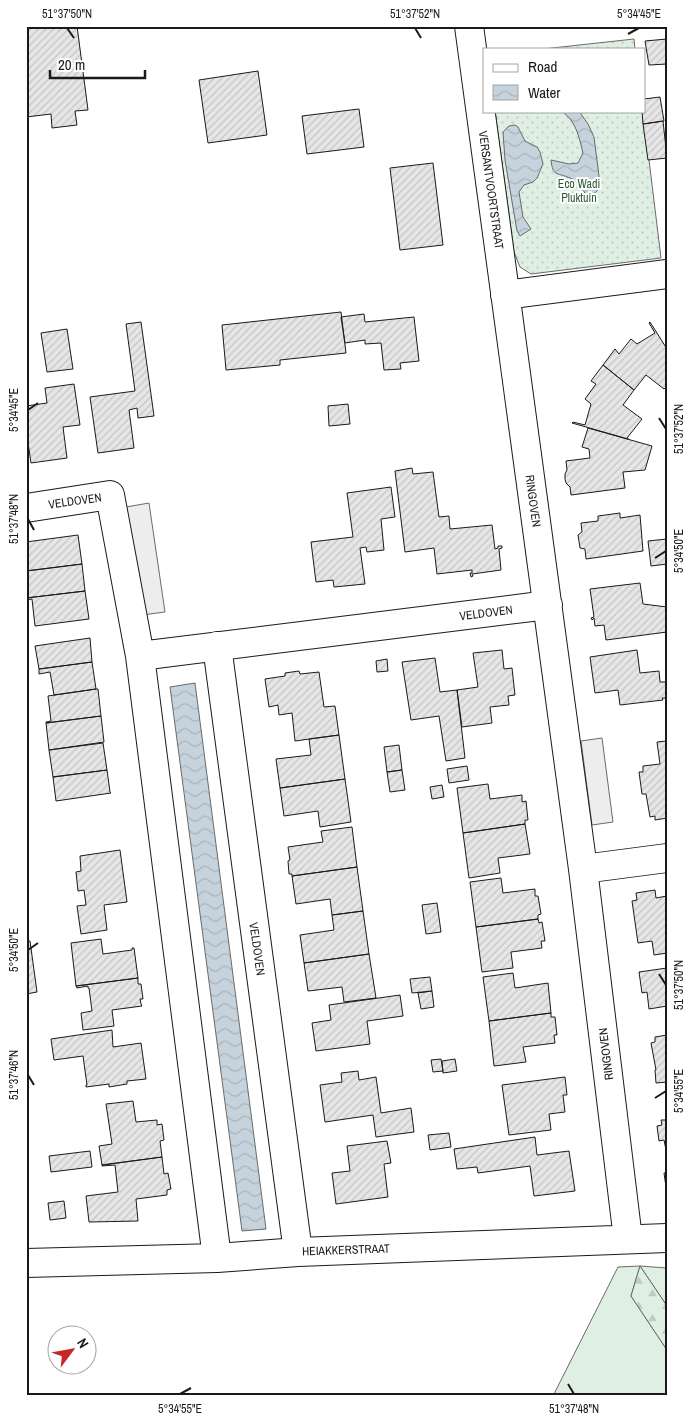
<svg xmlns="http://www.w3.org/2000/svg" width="693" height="1422" font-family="'Archivo Narrow',sans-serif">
	<defs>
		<pattern id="forest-firs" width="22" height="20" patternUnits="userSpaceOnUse" patternTransform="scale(1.25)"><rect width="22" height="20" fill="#e0efe3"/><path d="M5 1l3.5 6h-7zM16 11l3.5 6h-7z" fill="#c0ccc2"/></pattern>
		<pattern id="garden-dots" width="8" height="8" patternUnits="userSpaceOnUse" patternTransform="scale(1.25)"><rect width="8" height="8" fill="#e0efe3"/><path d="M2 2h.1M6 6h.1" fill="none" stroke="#c0ccc2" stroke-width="1.8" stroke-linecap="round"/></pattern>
		<pattern id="water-waves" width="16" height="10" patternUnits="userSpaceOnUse" patternTransform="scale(1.25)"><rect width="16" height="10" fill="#c6d2dc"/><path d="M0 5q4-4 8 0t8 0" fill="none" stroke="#aab4bc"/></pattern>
		<pattern id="building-hatch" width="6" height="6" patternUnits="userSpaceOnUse" patternTransform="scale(1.25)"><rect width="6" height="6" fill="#e6e6e6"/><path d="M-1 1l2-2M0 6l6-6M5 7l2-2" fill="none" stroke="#c5c5c5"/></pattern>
	</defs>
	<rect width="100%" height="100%" fill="#fff"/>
	<path fill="#e0efe3" stroke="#6a6a6a" d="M 640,1266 L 667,1268 L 667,1306 L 640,1266 L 631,1296 L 667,1350 L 667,1396 L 553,1396 L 618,1267 Z"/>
	<path fill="url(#forest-firs)" stroke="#6a6a6a" d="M 640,1266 L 667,1306 L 667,1350 L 631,1296 Z"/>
	<path fill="url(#garden-dots)" stroke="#6a6a6a" d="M 634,39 L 635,49 L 543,49 Z
		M 495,111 L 643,111 L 661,258 L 531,274 L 520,267 L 514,252 Z"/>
	<path fill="#ededed" stroke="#6a6a6a" d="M 149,503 L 165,612 L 142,615 L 126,507 Z
		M 602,738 L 613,822 L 592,825 L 581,741 Z"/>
	<path fill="url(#water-waves)" stroke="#6a6a6a" d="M 561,111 L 579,111 L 588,124 L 594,137 L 600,184 C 598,192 595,194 587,196 C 582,189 577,181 570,178 C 556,172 553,177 551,160 L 569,164 L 578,163 L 583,153 C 579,137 576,120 561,111 Z
		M 515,125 L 518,127 L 525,141 L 537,147 L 540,152 L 543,164 L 537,178 L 533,182 L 524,185 L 519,192 L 523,217 L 531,229 L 520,236 L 517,231 L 505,160 L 503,132 L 509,126 Z
		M 195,683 L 266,1229 L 242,1231 L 170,687 Z"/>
	<path fill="url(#building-hatch)" stroke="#1a1a1a" d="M 26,26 L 77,26 L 88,110 L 75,111 L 77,125 L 52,128 L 51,114 L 26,117 Z
		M 667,39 L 667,64 L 649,65 L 645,41 Z
		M 258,71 L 267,135 L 208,143 L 199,80 Z
		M 660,97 L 664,121 L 643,124 L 642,111 L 644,111 L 644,99 Z
		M 359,109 L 364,147 L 307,154 L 302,116 Z
		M 663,121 L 667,158 L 648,160 L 643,124 Z
		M 433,163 L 443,245 L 400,250 L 390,168 Z
		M 341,312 L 346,353 L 280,360 L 280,365 L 226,370 L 222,325 Z
		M 364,314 L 365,322 L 414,317 L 419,361 L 400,363 L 401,369 L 384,370 L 381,343 L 365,344 L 365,340 L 345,343 L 341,317 Z
		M 141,322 L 154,416 L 138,418 L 137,408 L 129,410 L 134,448 L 98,453 L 90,397 L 135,391 L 126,324 Z
		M 650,322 L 667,349 L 667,386 L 664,389 L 646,375 L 634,390 L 603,365 L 615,349 L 619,354 L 631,339 L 637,344 L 655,333 L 649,323 Z
		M 67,329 L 73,369 L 47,372 L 41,333 Z
		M 603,365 L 634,390 L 623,405 L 642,419 L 627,438 L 628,438 L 628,439 L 572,423 L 573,422 L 585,425 L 591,404 L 585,399 L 596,384 L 591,381 Z
		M 74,384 L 80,425 L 63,427 L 67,458 L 31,463 L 26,429 L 26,406 L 47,403 L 45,388 Z
		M 348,404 L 350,424 L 329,426 L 328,406 Z
		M 588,428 L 652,446 L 645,470 L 623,472 L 625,488 L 571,495 L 570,487 L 566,483 L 565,479 L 565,474 L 567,470 L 566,461 L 590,458 L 589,449 L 582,447 Z
		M 412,468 L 413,474 L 433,472 L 439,517 L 449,516 L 450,529 L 492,525 L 495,549 L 498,548 L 498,546 L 502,546 L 502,548 L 499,549 L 501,570 L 472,574 L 473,576 L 471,577 L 470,573 L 472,573 L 472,570 L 437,574 L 434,548 L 405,552 L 395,471 Z
		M 391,487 L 395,517 L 381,519 L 384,550 L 367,552 L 366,547 L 360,548 L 365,584 L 334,587 L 333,580 L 316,582 L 311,542 L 353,537 L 347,493 Z
		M 620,513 L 620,518 L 640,515 L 643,551 L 586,559 L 585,549 L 580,548 L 578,535 L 582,532 L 581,523 L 598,521 L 598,516 Z
		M 78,535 L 82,564 L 26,571 L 26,570 L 28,569 L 26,542 Z
		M 667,539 L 667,564 L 651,566 L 648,541 Z
		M 82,564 L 85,591 L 26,598 L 26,571 Z
		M 640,583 L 643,604 L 667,607 L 667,632 L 606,640 L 604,625 L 595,626 L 594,618 L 592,620 L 591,618 L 594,617 L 590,589 Z
		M 85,591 L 89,619 L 35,626 L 32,599 L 26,600 L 26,598 Z
		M 90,638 L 92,662 L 39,669 L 35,646 Z
		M 502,650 L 504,669 L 512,668 L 515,695 L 508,696 L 509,705 L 490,707 L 492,723 L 462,727 L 457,690 L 478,687 L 473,653 Z
		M 637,650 L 640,673 L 659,671 L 660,682 L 667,682 L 667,698 L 662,698 L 663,700 L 620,705 L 618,690 L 595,693 L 590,657 Z
		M 435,658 L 440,692 L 457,690 L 465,758 L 446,761 L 439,716 L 411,720 L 402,662 Z
		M 387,659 L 388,671 L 377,672 L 376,661 Z
		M 92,662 L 96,689 L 54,695 L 50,672 L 39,674 L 39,669 Z
		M 299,671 L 300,674 L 319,672 L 324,707 L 335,706 L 339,735 L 295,741 L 292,713 L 279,715 L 278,705 L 269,707 L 265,679 L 285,676 L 285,673 Z
		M 96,689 L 98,689 L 101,716 L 46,723 L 46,722 L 51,721 L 48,696 Z
		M 101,716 L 104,742 L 49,750 L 46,723 Z
		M 339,735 L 345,779 L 280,788 L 276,759 L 311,755 L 309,739 Z
		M 667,741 L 667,818 L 655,820 L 655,816 L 650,817 L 646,794 L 642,794 L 639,772 L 643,772 L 643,766 L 660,764 L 657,742 Z
		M 103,743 L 107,770 L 53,777 L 49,750 Z
		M 399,745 L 402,770 L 387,772 L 384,747 Z
		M 467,766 L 469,780 L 449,783 L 447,769 Z
		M 107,770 L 110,792 L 111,793 L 56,801 L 53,777 Z
		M 402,770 L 405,790 L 390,792 L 387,772 Z
		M 345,779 L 351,822 L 320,827 L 318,811 L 284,816 L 280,788 Z
		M 488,784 L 490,799 L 522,795 L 522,802 L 526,801 L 528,820 L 525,820 L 525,824 L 463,833 L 457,788 Z
		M 442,785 L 444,797 L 432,799 L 430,787 Z
		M 525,824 L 530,854 L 498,858 L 500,873 L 469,878 L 463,833 Z
		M 352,827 L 357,867 L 292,876 L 292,874 L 289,874 L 288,861 L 290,860 L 288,847 L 323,842 L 321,831 Z
		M 120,850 L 127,902 L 104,905 L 107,930 L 81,934 L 77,906 L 86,905 L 84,890 L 78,891 L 76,872 L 81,871 L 80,856 Z
		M 357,867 L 363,911 L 332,915 L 330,899 L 296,904 L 292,876 Z
		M 501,878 L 503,893 L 535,889 L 535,896 L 538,896 L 541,914 L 538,915 L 538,919 L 476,927 L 470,882 Z
		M 655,890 L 656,898 L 667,896 L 667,953 L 654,955 L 652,941 L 638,943 L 632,901 L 637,900 L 636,893 Z
		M 437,903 L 441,932 L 426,934 L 422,905 Z
		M 363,911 L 369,954 L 304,963 L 300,935 L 334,930 L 332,915 Z
		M 538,919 L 539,923 L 542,922 L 545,941 L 541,941 L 542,948 L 511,952 L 513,968 L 482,972 L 476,927 Z
		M 101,939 L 103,954 L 132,950 L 132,948 L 134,948 L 138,978 L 76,986 L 71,943 Z
		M 26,941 L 30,941 L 37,992 L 26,994 Z
		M 369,954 L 376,998 L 344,1002 L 342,987 L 308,991 L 304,963 Z
		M 667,968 L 667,1006 L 649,1009 L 647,992 L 642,993 L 639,972 Z
		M 513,973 L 515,988 L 548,983 L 551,1013 L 489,1021 L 483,977 Z
		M 430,977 L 432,991 L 412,993 L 410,979 Z
		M 138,978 L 138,984 L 141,984 L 143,999 L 140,999 L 141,1004 L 142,1006 L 112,1010 L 114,1026 L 83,1030 L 81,1013 L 92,1011 L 89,988 L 88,988 L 88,986 L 77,988 L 76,986 Z
		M 432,991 L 434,1007 L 421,1009 L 418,993 Z
		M 400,995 L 403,1016 L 367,1021 L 370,1044 L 316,1051 L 312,1023 L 331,1020 L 329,1005 Z
		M 551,1013 L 551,1017 L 555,1017 L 557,1035 L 554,1035 L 555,1043 L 523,1047 L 526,1062 L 494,1066 L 489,1021 Z
		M 112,1030 L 113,1047 L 141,1043 L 146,1079 L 127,1081 L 127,1084 L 109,1087 L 109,1084 L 86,1087 L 86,1085 L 87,1085 L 83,1056 L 54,1060 L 51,1039 Z
		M 667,1035 L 667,1082 L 656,1083 L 655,1070 L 656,1070 L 651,1043 L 655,1042 L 655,1037 Z
		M 441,1059 L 443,1071 L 433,1072 L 431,1060 Z
		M 455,1059 L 457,1071 L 443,1073 L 442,1061 Z
		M 358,1071 L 359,1080 L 376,1077 L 381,1113 L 411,1108 L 414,1132 L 376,1137 L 373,1115 L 325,1122 L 320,1085 L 342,1082 L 341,1073 Z
		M 565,1077 L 567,1095 L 563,1095 L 565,1112 L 549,1114 L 551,1130 L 509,1135 L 502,1085 Z
		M 133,1101 L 136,1122 L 157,1120 L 157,1125 L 162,1124 L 164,1140 L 160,1141 L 162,1157 L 102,1165 L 99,1146 L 112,1144 L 106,1104 Z
		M 661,1120 L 667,1120 L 667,1155 L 664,1140 L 659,1141 L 657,1126 L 662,1125 Z
		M 449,1133 L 451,1147 L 430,1150 L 428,1135 Z
		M 535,1137 L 537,1155 L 569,1151 L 575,1191 L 534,1196 L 530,1166 L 478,1173 L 477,1167 L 457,1169 L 454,1149 Z
		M 387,1141 L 391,1163 L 384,1164 L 388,1197 L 336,1204 L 332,1173 L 350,1171 L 347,1146 Z
		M 90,1151 L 92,1167 L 51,1172 L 49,1156 Z
		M 162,1157 L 164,1174 L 168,1173 L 171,1189 L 167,1190 L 167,1195 L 136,1199 L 138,1221 L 89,1222 L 86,1196 L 118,1192 L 115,1165 L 102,1166 L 102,1165 Z
		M 664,1173 L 667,1173 L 667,1187 L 666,1187 Z
		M 64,1201 L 66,1218 L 50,1220 L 48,1203 Z"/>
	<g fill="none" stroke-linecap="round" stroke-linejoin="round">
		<g stroke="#1a1a1a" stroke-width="30">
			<path id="minor" d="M 469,26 L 583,869 L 628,1239
				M 505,295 L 667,274
				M 26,508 L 110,495 L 140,656 L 548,605
				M 217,646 L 298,1252
				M 140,656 L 217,1258
				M 583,869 L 667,858
				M 26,1263 L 217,1258 L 298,1252 L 667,1238"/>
		</g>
		<use href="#minor" stroke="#fff" stroke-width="28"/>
	</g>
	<path fill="none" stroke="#1a1a1a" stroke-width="2" d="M 67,28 L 74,38M 415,28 L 421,38M 628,34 L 639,28M 28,410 L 38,403M 659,418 L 666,429M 28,519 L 34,530M 655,558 L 666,551M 28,950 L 38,943M 659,974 L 666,985M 28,1075 L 34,1085M 655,1098 L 666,1091M 568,1384 L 574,1394M 180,1394 L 191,1388"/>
	<g text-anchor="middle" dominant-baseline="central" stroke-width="4" stroke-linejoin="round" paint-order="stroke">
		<g font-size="12" fill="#2b5a34" stroke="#fff">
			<text x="579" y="184">Eco Wadi<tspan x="579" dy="14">Pluktuin</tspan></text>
		</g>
		<g font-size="12" fill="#1a1a1a" stroke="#fff">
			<text transform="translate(491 190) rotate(82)">VERSANTVOORTSTRAAT</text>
			<text transform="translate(75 501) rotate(-8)">VELDOVEN</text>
			<text transform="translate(533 501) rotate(82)">RINGOVEN</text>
			<text transform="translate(486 613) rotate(-7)">VELDOVEN</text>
			<text transform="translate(257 949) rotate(82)">VELDOVEN</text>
			<text transform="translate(606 1054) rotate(-97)">RINGOVEN</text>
			<text transform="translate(346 1250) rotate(-2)">HEIAKKERSTRAAT</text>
		</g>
	</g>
	<rect width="693" height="1422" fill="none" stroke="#ffffff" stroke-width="55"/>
	<rect x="483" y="48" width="162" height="65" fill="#ffffff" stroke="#a3a3a3"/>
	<rect x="493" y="64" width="25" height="8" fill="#ffffff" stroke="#a3a3a3"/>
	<text x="528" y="72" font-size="15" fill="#1a1a1a">Road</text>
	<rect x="493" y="85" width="25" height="15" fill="url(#water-waves)" stroke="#a3a3a3"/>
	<text x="528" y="98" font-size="15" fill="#1a1a1a">Water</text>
	<g transform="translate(72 1350) rotate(58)"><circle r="24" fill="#ffffff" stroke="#a3a3a3"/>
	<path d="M0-4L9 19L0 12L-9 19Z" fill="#c62828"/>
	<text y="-8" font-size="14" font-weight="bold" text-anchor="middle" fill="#1a1a1a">N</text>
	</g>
	<path d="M50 70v8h95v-8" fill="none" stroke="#1a1a1a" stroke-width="2.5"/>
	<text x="58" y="70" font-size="15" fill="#1a1a1a" stroke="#ffffff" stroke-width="4" paint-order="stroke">20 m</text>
	<rect x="28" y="28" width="638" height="1366" fill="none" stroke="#1a1a1a" stroke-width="2"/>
	<g font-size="12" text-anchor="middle" fill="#1a1a1a">
		<text x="67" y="18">51°37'50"N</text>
		<text x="415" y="18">51°37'52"N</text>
		<text x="639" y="18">5°34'45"E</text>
		<text transform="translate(14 410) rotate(-90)" y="4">5°34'45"E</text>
		<text transform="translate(679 429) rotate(-90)" y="4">51°37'52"N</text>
		<text transform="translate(14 519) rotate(-90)" y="4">51°37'48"N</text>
		<text transform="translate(679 551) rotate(-90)" y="4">5°34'50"E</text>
		<text transform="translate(14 950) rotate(-90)" y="4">5°34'50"E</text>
		<text transform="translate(679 985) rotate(-90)" y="4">51°37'50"N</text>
		<text transform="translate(14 1075) rotate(-90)" y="4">51°37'46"N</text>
		<text transform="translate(679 1091) rotate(-90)" y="4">5°34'55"E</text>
		<text x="180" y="1413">5°34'55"E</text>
		<text x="574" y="1413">51°37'48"N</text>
	</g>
</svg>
